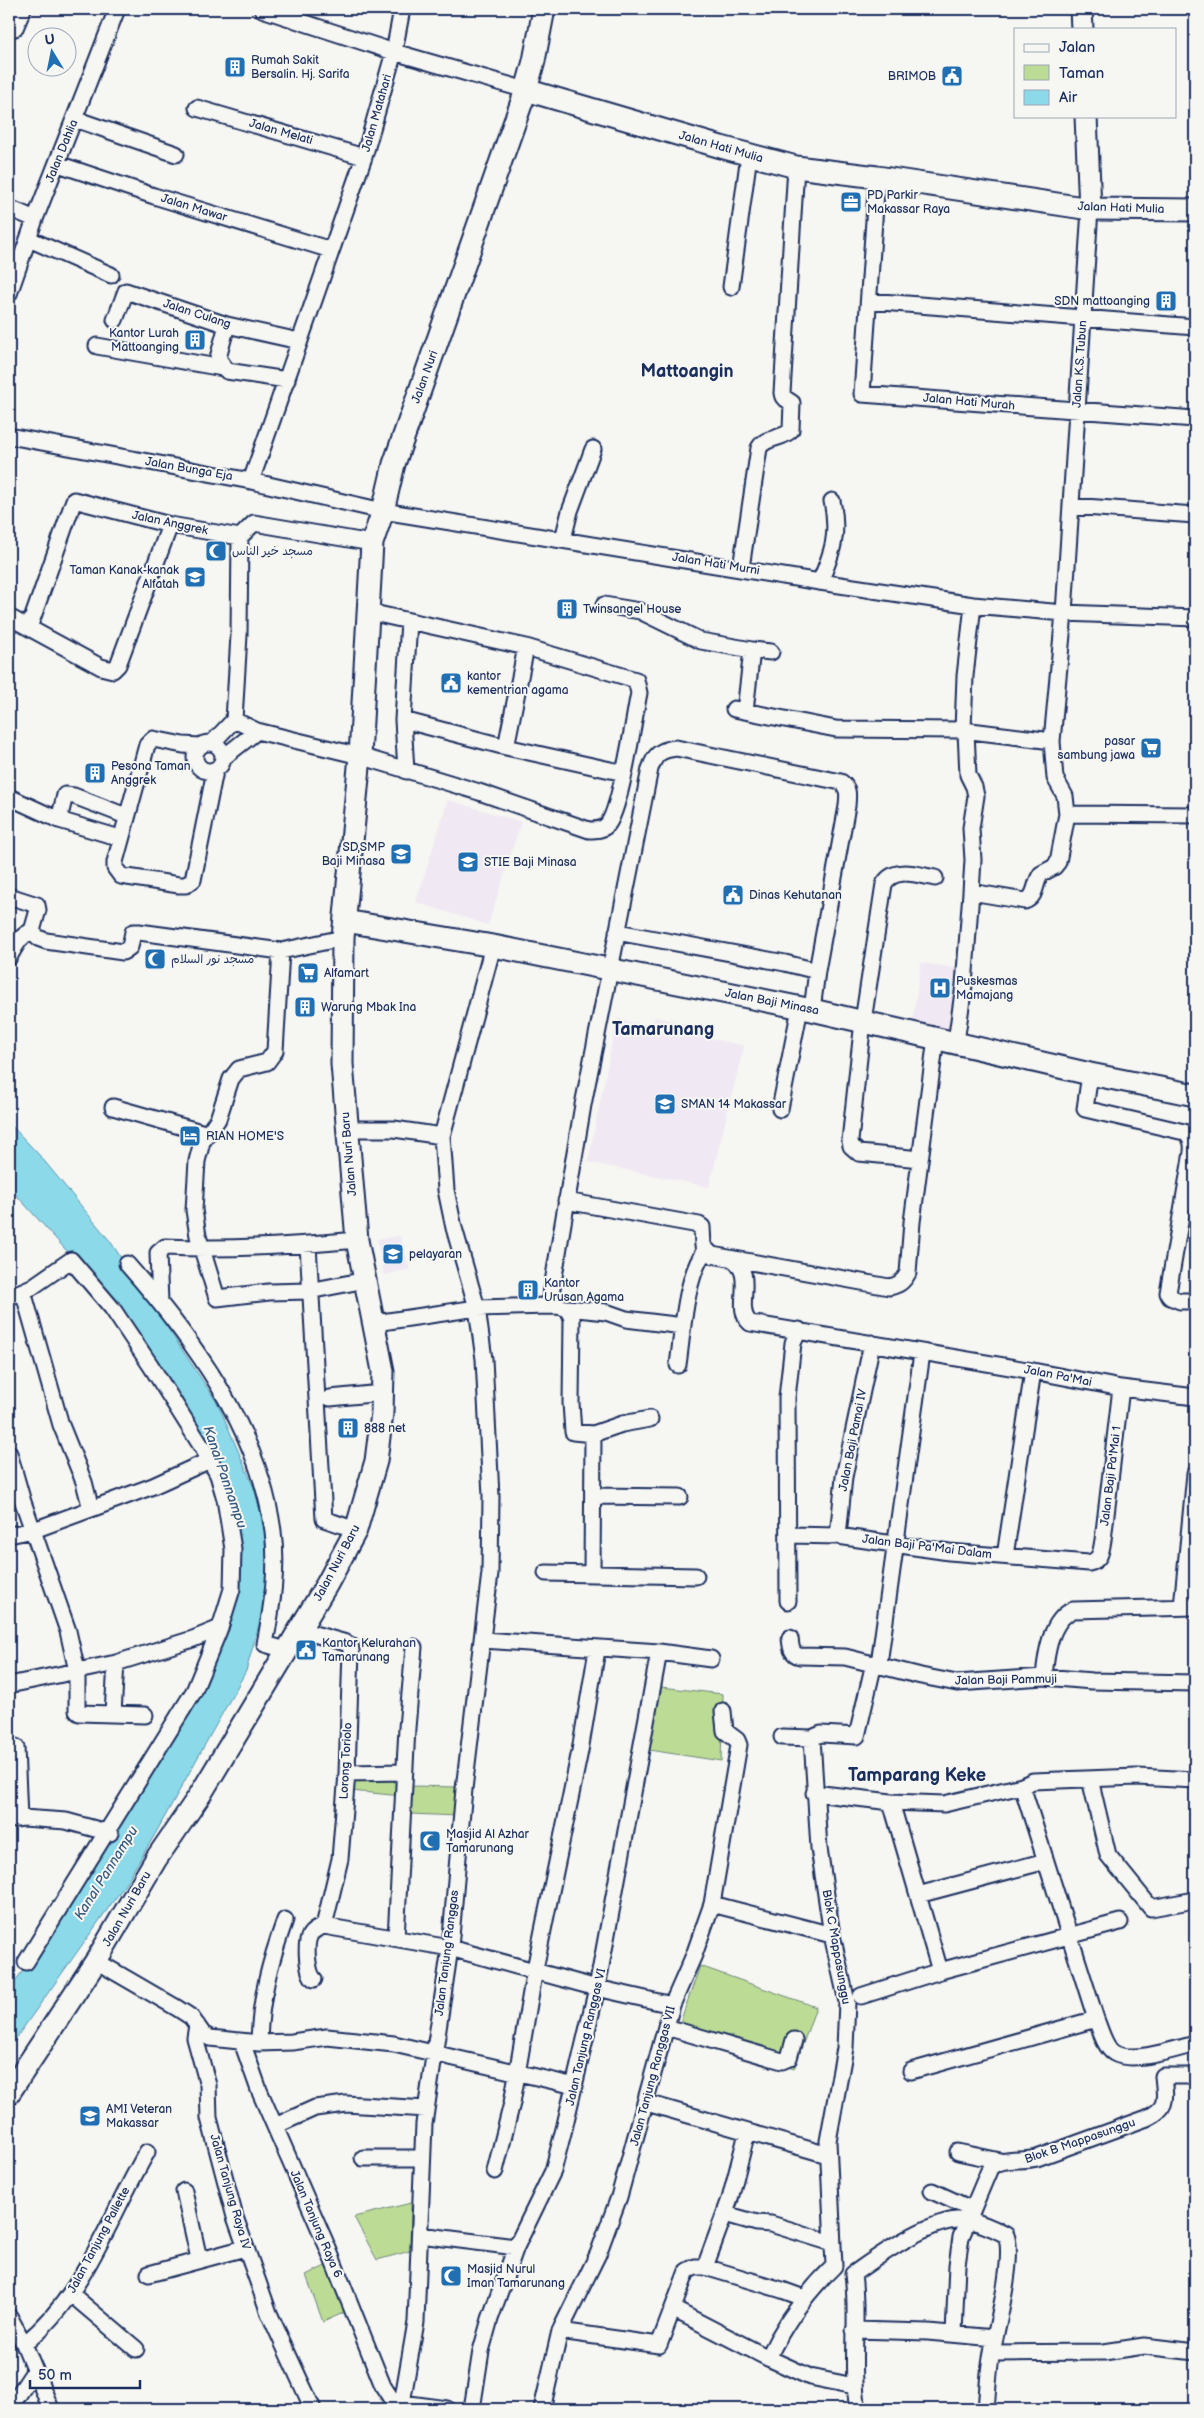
<svg xmlns="http://www.w3.org/2000/svg" width="1204" height="2418" font-family="'Balsamiq Sans','Playpen Sans Arabic',sans-serif">
	<rect width="100%" height="100%" fill="#f6f6f2"/>
	<filter id="ink" filterUnits="userSpaceOnUse"><feTurbulence type="fractalNoise" baseFrequency=".02" numOctaves="2"/><feDisplacementMap in="SourceGraphic" scale="10" xChannelSelector="R" yChannelSelector="G"/><feConvolveMatrix kernelMatrix="1 2 1 2 8 2 1 2 1" color-interpolation-filters="sRGB"/></filter>
	<g filter="url(#ink)">
		<path fill="#f0e8f3" d="M 448,800 L 521,822 L 488,925 L 416,902 Z
			M 921,963 L 963,969 L 954,1039 L 912,1028 Z
			M 655,1017 L 698,1027 L 697,1035 L 744,1046 L 709,1187 L 588,1162 L 617,1019 L 650,1026 Z
			M 400,1236 L 410,1269 L 384,1275 L 377,1239 Z"/>
		<path fill="#bcdc95" stroke="#6c867a" d="M 661,1687 L 723,1694 L 721,1761 L 649,1750 Z
			M 353,1769 L 402,1771 L 402,1796 L 351,1791 Z
			M 411,1786 L 457,1787 L 458,1816 L 410,1814 Z
			M 700,1966 L 816,2007 L 794,2069 L 678,2028 Z
			M 411,2203 L 410,2251 L 377,2260 L 354,2217 Z
			M 332,2263 L 352,2309 L 323,2322 L 306,2275 Z"/>
		<path fill="#8bd9e9" stroke="#5e95b1" d="M 9,1123 L 41,1157 L 110,1241 L 218,1404 L 254,1488 L 269,1545 L 266,1600 L 246,1671 L 154,1836 L 124,1886 L 9,2048 L 9,1989 L 34,1956 L 199,1695 L 238,1557 L 205,1444 L 130,1321 L 9,1187 Z"/>
		<g fill="none" stroke-linecap="round" stroke-linejoin="round">
			<g stroke="#1b2f5e" stroke-width="19">
				<path id="street" d="M 262,9 L 394,52 L 526,90
					M 9,25 L 15,28 L 23,9
					M 197,108 L 364,157
					M 75,119 L 176,154
					M 58,164 L 154,196 L 331,250
					M 877,177 L 862,394 L 1195,419
					M 9,208 L 35,219
					M 1090,209 L 1064,613 L 1052,741 L 1055,778 L 1065,796 L 1067,814 L 1195,815
					M 29,239 L 111,275
					M 731,287 L 749,155
					M 9,294 L 35,219 L 117,9
					M 869,301 L 1195,327
					M 115,320 L 126,291 L 227,325 L 299,341
					M 227,325 L 218,358 L 227,371 L 287,380
					M 97,346 L 223,368
					M 9,436 L 251,481 L 383,511 L 820,582 L 973,605 L 1064,613 L 1195,618
					M 251,481 L 364,157 L 394,52 L 402,9
					M 1071,506 L 1195,515
					M 240,537 L 254,523 L 372,543
					M 563,539 L 570,511 L 593,449
					M 741,568 L 759,448 C 766,436 782,440 791,430 L 792,403 L 783,397 L 782,393 L 796,167
					M 820,582 C 833,551 839,534 832,501
					M 604,605 L 640,611 L 701,641 L 752,650 L 745,711
					M 9,617 L 101,667 L 113,670 L 118,665 L 170,525
					M 29,628 L 74,500 L 170,525 L 240,537 L 239,635 L 234,720 L 257,731 L 360,756 L 479,792 L 589,830 C 596,830 602,830 607,825 C 621,810 634,717 639,693 L 636,680 L 526,647 L 369,612
					M 752,650 L 771,652
					M 734,709 L 836,729 L 963,730 L 1052,741
					M 403,720 L 506,747 L 624,773
					M 963,730 L 965,676 L 973,605
					M 966,731 L 968,775 L 974,787 L 976,796 L 971,828 L 973,860 L 971,892
					M 213,742 L 234,720
					M195 757a14 14 0 1 1 28 0a14 14 0 1 1-28 0Z
					M 200,746 L 183,745 L 153,739 L 147,745 L 115,862 L 115,868 L 121,876 L 179,885 L 186,885 L 193,880 L 215,771
					M 506,747 L 526,647
					M 224,757 L 257,731
					M 406,771 L 403,720 L 409,621
					M 9,797 L 59,820 L 120,838
					M 59,820 L 65,795 L 74,796 L 126,816
					M 9,896 L 37,905 L 38,910 L 32,931 L 38,938 L 46,941 L 123,952 L 130,947 L 133,932 L 139,932 L 281,951
					M 617,932 L 785,963 L 817,971
					M 343,938 L 281,951 L 275,1051 L 267,1062 L 239,1069 L 231,1079 L 218,1119 L 202,1142 L 197,1161 L 194,1210 L 198,1236 L 217,1298 L 269,1292 L 309,1291 L 366,1280
					M 9,957 C 15,947 20,935 32,931
					M 956,1042 L 964,985 L 971,892 L 1025,901 C 1037,897 1034,883 1041,874 L 1054,867 L 1058,862 L 1067,814
					M 1090,1074 L 1085,1109 L 1184,1132 C 1191,1137 1193,1142 1192,1152 L 1168,1293 L 1170,1297 L 1180,1301 L 1190,1301
					M 113,1107 L 208,1134
					M 780,1109 L 800,1008
					M 347,1129 L 394,1129 L 442,1136
					M 920,1159 L 859,1153 L 851,1146 L 850,1141 L 863,1021 L 884,884 C 894,866 918,875 935,878
					M 566,1201 L 699,1225 L 702,1227 L 703,1246 L 712,1255 L 889,1287 C 899,1285 903,1282 908,1273 L 912,1222 L 936,1038
					M 308,1245 L 324,1519 L 356,1530
					M 732,1259 C 757,1274 733,1308 750,1323 L 1033,1371 L 1121,1388 L 1195,1397
					M 127,1264 C 193,1339 259,1429 273,1531 C 278,1568 272,1607 265,1644 L 286,1650
					M 23,1291 L 61,1425 L 84,1482 L 91,1509 L 153,1486 L 210,1460
					M 9,1297 L 32,1287 L 71,1260 L 112,1308 L 151,1366 L 210,1460 L 218,1475 L 225,1499 L 233,1549 L 232,1589 L 220,1628 L 194,1691 L 26,1962
					M 160,1302 L 158,1253 L 165,1247 C 229,1250 294,1246 357,1240
					M 549,1306 C 562,1306 568,1306 572,1319 L 571,1403 L 573,1432 L 593,1434 L 622,1424 L 650,1419
					M 568,1308 L 606,1312 L 626,1319 L 683,1326
					M 375,1323 L 477,1308 L 549,1306 L 583,1105 L 650,769 C 655,754 660,750 676,748 L 841,782 C 849,788 848,795 847,806 L 817,971 L 812,1010
					M 678,1365 C 683,1330 685,1279 705,1250
					M 330,1398 L 382,1393
					M 9,1453 L 23,1502 L 68,1631 L 77,1671 L 77,1711 L 79,1713 L 145,1715
					M 593,1496 L 680,1497
					M 9,1535 L 34,1530 L 91,1509
					M 790,1535 L 838,1536 L 949,1552 L 1089,1563 C 1101,1560 1101,1551 1103,1540 L 1121,1388
					M 838,1536 L 844,1477 L 872,1343
					M 1005,1556 L 1033,1371
					M 546,1573 L 696,1576
					M 592,1574 L 593,1434
					M 788,1601 L 787,1398 L 793,1343 L 799,1330
					M 1182,1607 L 1195,1474
					M 300,1630 L 346,1643 L 350,1645 L 351,1650 L 347,1773 L 340,1859 L 324,1926
					M 790,1638 C 791,1647 791,1654 800,1656 L 845,1657 L 921,1676 L 957,1683 L 1044,1677 L 1092,1681 L 1195,1683
					M 483,1640 L 659,1652 L 711,1659
					M 879,1664 L 922,1353
					M 1044,1677 C 1046,1655 1050,1620 1073,1610 L 1195,1607
					M 9,1685 L 116,1663 L 193,1639 L 220,1628
					M 113,1713 L 116,1663
					M 782,1737 L 812,1738 L 821,1734 L 857,1736 L 874,1663
					M 812,1738 L 819,1848 L 832,1935 L 847,2002 L 845,2048 L 828,2141 L 834,2266
					M 16,1747 L 19,1818
					M 347,1773 L 404,1772
					M 1090,1779 L 1108,1855 L 1151,1908 L 1195,1900
					M 1022,1786 L 1033,1781 L 1137,1777 L 1195,1780
					M 814,1793 L 891,1802 L 944,1804 L 1022,1786 L 1096,2019 C 1100,2029 1105,2048 1114,2053 C 1132,2064 1176,2049 1195,2044
					M 891,1802 L 940,1971
					M 9,1820 L 23,1818 L 66,1821 L 110,1833
					M 918,1895 L 1046,1861
					M 712,1904 L 832,1935
					M 396,1938 L 407,1728 L 414,1647
					M 96,1961 L 177,2008 L 191,2017 L 203,2034 L 210,2038 L 259,2043 L 292,2042 L 327,2037 L 394,2044 L 575,2086
					M 314,1979 C 307,1973 305,1944 310,1935 C 313,1930 318,1928 324,1926 L 450,1948 L 597,1988 L 672,2005
					M 861,1996 L 940,1971 L 1120,1922
					M 197,2025 L 195,2038 L 208,2085 L 209,2118 L 235,2217 L 269,2313 L 313,2409
					M 666,2027 L 782,2061 L 789,2058 L 794,2040
					M 242,2042 L 259,2090 L 327,2246 L 383,2386 L 394,2403
					M 259,2043 C 260,1998 270,1962 285,1920
					M 911,2071 L 1096,2019
					M 647,2103 L 828,2155
					M 275,2126 L 315,2108 L 346,2104 L 426,2109
					M 958,2152 L 1000,2161
					M 363,2158 L 421,2158
					M 495,2171 L 512,2103 L 535,1969 L 580,1751 L 597,1650
					M 184,2191 L 199,2259
					M 932,2191 L 971,2209
					M 725,2214 L 757,2223 L 771,2224 L 832,2243
					M 420,2235 L 516,2247
					M 705,2267 L 730,2199 L 747,2133
					M 149,2274 L 245,2248
					M 853,2274 C 879,2256 933,2216 966,2220 C 979,2222 995,2229 1006,2235 C 1015,2257 997,2326 992,2352 C 988,2371 988,2390 986,2409
					M 853,2274 C 859,2319 850,2364 858,2409
					M 71,2294 L 136,2349
					M 673,2309 L 768,2358 C 785,2322 806,2293 834,2266
					M 9,2316 L 24,2344 L 51,2409
					M 854,2330 L 928,2332 L 995,2338
					M 560,2331 L 659,2345 L 687,2271 L 695,2267 L 705,2267 L 782,2290 L 804,2298
					M 954,2334 L 957,2265 L 961,2237 L 990,2168 C 1001,2157 1021,2162 1037,2158 L 1147,2118 C 1169,2108 1165,2098 1163,2076 L 1195,2076
					M 24,2344 C 85,2295 108,2219 147,2152
					M 992,2353 L 1104,2352 L 1144,2346 L 1195,2352
					M 768,2358 L 810,2377 L 854,2386
					M 394,2403 L 402,2403 L 416,2322 L 424,2124 L 450,1948 L 464,1789 L 490,1573 L 491,1496 L 484,1359 L 477,1308 L 454,1228 L 446,1190 L 442,1136 L 493,946
					M 402,2403 L 447,2409
					M 9,2409 L 35,2370
					M 472,2409 L 481,2351 L 490,2319 L 516,2247 L 553,2171 L 564,2129 L 597,1988 L 659,1652
					M 542,2409 L 560,2331 L 598,2254 L 619,2197 L 672,2005 L 694,1955 L 712,1904 L 739,1745 L 737,1740 L 725,1731 L 723,1711"/>
			</g>
			<g stroke="#1b2f5e" stroke-width="25">
				<path id="secondary" d="M 1081,9 L 1082,29
					M 526,90 L 721,147 L 796,167 L 877,177 L 1090,209 L 1195,210
					M 1086,116 L 1090,209
					M 345,921 L 493,946 L 812,1010 L 1090,1074 L 1195,1095
					M 9,2093 L 96,1961 L 156,1859 L 200,1795 L 327,1584 L 356,1530 L 376,1461 L 382,1413 L 383,1371 L 357,1240 L 342,1064 L 343,938 L 360,756 L 372,543 L 383,511 L 394,464 L 526,90 L 534,61 L 544,9"/>
			</g>
			<use href="#street" stroke="#f6f6f2" stroke-width="15"/>
			<use href="#secondary" stroke="#f6f6f2" stroke-width="21"/>
		</g>
	</g>
	<defs>
		<g id="building-square" transform="scale(1.125)"><rect x="-9" y="-9" width="18" height="18" rx="4" fill="#1f6fb2" stroke="#f6f6f2"/><path d="M-4-6H4V6H1V3H-1V6H-4ZM-2.5-4.3h1.7v1.8h-1.7ZM.8-4.3h1.7v1.8H.8ZM-2.5-1h1.7V.8h-1.7ZM.8-1h1.7V.8H.8Z" fill="#fff"/></g>
		<g id="civic-square" transform="scale(1.125)"><rect x="-9" y="-9" width="18" height="18" rx="4" fill="#1f6fb2" stroke="#f6f6f2"/><path d="M-.6-6.5H3V-4.5H.6V-3L4-1V1h2V6H-6V1h2V-1L-.6-3ZM-1.2 2.5V6h2.4V2.5Z" fill="#fff"/></g>
		<g id="office-square" transform="scale(1.125)"><rect x="-9" y="-9" width="18" height="18" rx="4" fill="#1f6fb2" stroke="#f6f6f2"/><path d="M-6-3h4V-5.5h4V-3h4V5H-6ZM-1-4.5V-3h2v-1.5ZM-6 0V1H6V0Z" fill="#fff"/></g>
		<g id="mosque-square" transform="scale(1.125)"><rect x="-9" y="-9" width="18" height="18" rx="4" fill="#1f6fb2" stroke="#f6f6f2"/><path d="M3.5-4.9A6 6 0 1 0 3.5 4.9A5 5 0 1 1 3.5-4.9Z" fill="#fff"/></g>
		<g id="school-square" transform="scale(1.125)"><rect x="-9" y="-9" width="18" height="18" rx="4" fill="#1f6fb2" stroke="#f6f6f2"/><path d="M0-5L7-2L0 1L-7-2ZM-4 1L0 2.5L4 1V4Q0 6-4 4Z" fill="#fff"/></g>
		<g id="supermarket-square" transform="scale(1.125)"><rect x="-9" y="-9" width="18" height="18" rx="4" fill="#1f6fb2" stroke="#f6f6f2"/><path d="M-6-5.5h2.5l.6 2H6L4.5 2H-2.5L-4.4-4H-6ZM-1.5 3.2a1.3 1.3 0 1 0 .1 0ZM3 3.2a1.3 1.3 0 1 0 .1 0Z" fill="#fff"/></g>
		<g id="university-square" transform="scale(1.125)"><rect x="-9" y="-9" width="18" height="18" rx="4" fill="#1f6fb2" stroke="#f6f6f2"/><path d="M0-5L7-2L0 1L-7-2ZM-4 1L0 2.5L4 1V4Q0 6-4 4Z" fill="#fff"/></g>
		<g id="hospital-square" transform="scale(1.125)"><rect x="-9" y="-9" width="18" height="18" rx="4" fill="#1f6fb2" stroke="#f6f6f2"/><path d="M-5-5h3v3.5h4V-5h3V5h-3V1.5h-4V5h-3Z" fill="#fff"/></g>
		<g id="hotel-square" transform="scale(1.125)"><rect x="-9" y="-9" width="18" height="18" rx="4" fill="#1f6fb2" stroke="#f6f6f2"/><path d="M-6-4.5h1.5V1H6V5H4.5V3h-9V5H-6ZM-4 0a1.8 1.8 0 1 1 3.6 0ZM.5 0V-2.5h3Q6-2.5 6 0Z" fill="#fff"/></g>
	</defs>
	<g fill-rule="evenodd">
		<use href="#building-square" x="235" y="67"/>
		<use href="#civic-square" x="952" y="76"/>
		<use href="#office-square" x="851" y="202"/>
		<use href="#building-square" x="1166" y="301"/>
		<use href="#building-square" x="195" y="340"/>
		<use href="#mosque-square" x="216" y="551"/>
		<use href="#school-square" x="195" y="577"/>
		<use href="#building-square" x="567" y="609"/>
		<use href="#civic-square" x="451" y="683"/>
		<use href="#supermarket-square" x="1151" y="748"/>
		<use href="#building-square" x="95" y="773"/>
		<use href="#school-square" x="401" y="854"/>
		<use href="#university-square" x="468" y="862"/>
		<use href="#civic-square" x="733" y="895"/>
		<use href="#mosque-square" x="155" y="959"/>
		<use href="#supermarket-square" x="308" y="973"/>
		<use href="#hospital-square" x="940" y="988"/>
		<use href="#building-square" x="305" y="1007"/>
		<use href="#school-square" x="665" y="1104"/>
		<use href="#hotel-square" x="190" y="1136"/>
		<use href="#school-square" x="393" y="1254"/>
		<use href="#building-square" x="528" y="1290"/>
		<use href="#building-square" x="348" y="1428"/>
		<use href="#civic-square" x="306" y="1650"/>
		<use href="#mosque-square" x="430" y="1841"/>
		<use href="#university-square" x="90" y="2116"/>
		<use href="#mosque-square" x="451" y="2276"/>
	</g>
	<g text-anchor="middle" dominant-baseline="central" stroke-width="4" stroke-linejoin="round" paint-order="stroke">
		<g font-size="12" fill="#1b2f5e" stroke="#f6f6f2" text-anchor="start">
			<text x="251" y="60">Rumah Sakit<tspan x="251" dy="14">Bersalin. Hj. Sarifa</tspan></text>
			<text x="936" y="76" text-anchor="end">BRIMOB</text>
			<text x="867" y="195">PD Parkir<tspan x="867" dy="14">Makassar Raya</tspan></text>
			<text x="1150" y="301" text-anchor="end">SDN mattoanging</text>
			<text x="179" y="333" text-anchor="end">Kantor Lurah<tspan x="179" dy="14">Mattoanging</tspan></text>
			<text x="232" y="551">مسجد خير الناس</text>
			<text x="179" y="570" text-anchor="end">Taman Kanak-kanak<tspan x="179" dy="14">Alfatah</tspan></text>
			<text x="583" y="609">Twinsangel House</text>
			<text x="467" y="676">kantor<tspan x="467" dy="14">kementrian agama</tspan></text>
			<text x="1135" y="741" text-anchor="end">pasar<tspan x="1135" dy="14">sambung jawa</tspan></text>
			<text x="111" y="766">Pesona Taman<tspan x="111" dy="14">Anggrek</tspan></text>
			<text x="385" y="847" text-anchor="end">SD,SMP<tspan x="385" dy="14">Baji Minasa</tspan></text>
			<text x="484" y="862">STIE Baji Minasa</text>
			<text x="749" y="895">Dinas Kehutanan</text>
			<text x="171" y="959">مسجد نور السلام</text>
			<text x="324" y="973">Alfamart</text>
			<text x="956" y="981">Puskesmas<tspan x="956" dy="14">Mamajang</tspan></text>
			<text x="321" y="1007">Warung Mbak Ina</text>
			<text x="681" y="1104">SMAN 14 Makassar</text>
			<text x="206" y="1136">RIAN HOME'S</text>
			<text x="409" y="1254">pelayaran</text>
			<text x="544" y="1283">Kantor<tspan x="544" dy="14">Urusan Agama</tspan></text>
			<text x="364" y="1428">888 net</text>
			<text x="322" y="1643">Kantor Kelurahan<tspan x="322" dy="14">Tamarunang</tspan></text>
			<text x="446" y="1834">Masjid Al Azhar<tspan x="446" dy="14">Tamarunang</tspan></text>
			<text x="106" y="2109">AMI Veteran<tspan x="106" dy="14">Makassar</tspan></text>
			<text x="467" y="2269">Masjid Nurul<tspan x="467" dy="14">Iman Tamarunang</tspan></text>
		</g>
		<g font-size="12" fill="#1b2f5e" stroke="#f6f6f2">
			<text transform="translate(377 113) rotate(-74)">Jalan Matahari</text>
			<text transform="translate(281 132) rotate(16)">Jalan Melati</text>
			<text transform="translate(721 147) rotate(16)">Jalan Hati Mulia</text>
			<text transform="translate(62 151) rotate(-68)">Jalan Dahlia</text>
			<text transform="translate(194 208) rotate(17)">Jalan Mawar</text>
			<text transform="translate(1121 208) rotate(2)">Jalan Hati Mulia</text>
			<text transform="translate(197 314) rotate(18)">Jalan Culang</text>
			<text transform="translate(1080 364) rotate(-86)">Jalan K.S. Tubun</text>
			<text transform="translate(425 377) rotate(-70)">Jalan Nuri</text>
			<text transform="translate(969 402) rotate(5)">Jalan Hati Murah</text>
			<text transform="translate(189 469) rotate(10)">Jalan Bunga Eja</text>
			<text transform="translate(170 523) rotate(12)">Jalan Anggrek</text>
			<text transform="translate(716 564) rotate(9)">Jalan Hati Murni</text>
			<text transform="translate(772 1002) rotate(11)">Jalan Baji Minasa</text>
			<text transform="translate(349 1154) rotate(-95)">Jalan Nuri Baru</text>
			<text transform="translate(1058 1376) rotate(11)">Jalan Pa'Mai</text>
			<text transform="translate(853 1440) rotate(-79)">Jalan Baji Pamai IV</text>
			<text transform="translate(1111 1476) rotate(-83)">Jalan Baji Pa'Mai 1</text>
			<text transform="translate(927 1547) rotate(7)">Jalan Baji Pa'Mai Dalam</text>
			<text transform="translate(337 1563) rotate(-62)">Jalan Nuri Baru</text>
			<text transform="translate(1006 1680) rotate(-1)">Jalan Baji Pammuji</text>
			<text transform="translate(346 1761) rotate(-87)">Lorong Toriolo</text>
			<text transform="translate(127 1909) rotate(-60)">Jalan Nuri Baru</text>
			<text transform="translate(836 1947) rotate(80)">Blok C Mappasunggu</text>
			<text transform="translate(447 1953) rotate(-83)">Jalan Tanjung Ranggas</text>
			<text transform="translate(586 2037) rotate(-77)">Jalan Tanjung Ranggas VI</text>
			<text transform="translate(653 2076) rotate(-75)">Jalan Tanjung Ranggas VII</text>
			<text transform="translate(1080 2141) rotate(-19)">Blok B Mappasunggu</text>
			<text transform="translate(230 2192) rotate(74)">Jalan Tanjung Raya IV</text>
			<text transform="translate(316 2224) rotate(67)">Jalan Tanjung Raya 6</text>
			<text transform="translate(99 2240) rotate(-62)">Jalan Tanjung Pallette</text>
		</g>
		<g font-size="14" font-style="italic" fill="#375a81" stroke="#f6f6f2">
			<text transform="translate(225 1477) rotate(71)">Kanal Pannampu</text>
			<text transform="translate(106 1873) rotate(-58)">Kanal Pannampu</text>
		</g>
		<g font-size="18" font-weight="bold" fill="#1b2f5e" stroke="#f6f6f2">
			<text x="687" y="371">Mattoangin</text>
			<text x="663" y="1029">Tamarunang</text>
			<text x="917" y="1775">Tamparang Keke</text>
		</g>
	</g>
	<rect width="1204" height="2418" fill="none" stroke="#f6f6f2" stroke-width="30"/>
	<rect x="15" y="15" width="1174" height="2388" fill="none" stroke="#1b2f5e" stroke-width="2" filter="url(#ink)"/>
	<rect x="1014" y="28" width="162" height="90" fill="#f6f6f2" stroke="#9ea6b7"/>
	<rect x="1024" y="44" width="25" height="8" fill="#f6f6f2" stroke="#9ea6b7"/>
	<text x="1059" y="52" font-size="15" fill="#1b2f5e">Jalan</text>
	<rect x="1024" y="65" width="25" height="15" fill="#bcdc95" stroke="#9ea6b7"/>
	<text x="1059" y="78" font-size="15" fill="#1b2f5e">Taman</text>
	<rect x="1024" y="90" width="25" height="15" fill="#8bd9e9" stroke="#9ea6b7"/>
	<text x="1059" y="102" font-size="15" fill="#1b2f5e">Air</text>
	<g transform="translate(52 52) rotate(350)"><circle r="24" fill="#f6f6f2" stroke="#9ea6b7"/>
	<path d="M0-4L9 19L0 12L-9 19Z" fill="#1f6fb2"/>
	<text y="-8" font-size="14" font-weight="bold" text-anchor="middle" fill="#1b2f5e">U</text>
	</g>
	<path d="M30 2380v8h110v-8" fill="none" stroke="#1b2f5e" stroke-width="2.5"/>
	<text x="38" y="2380" font-size="15" fill="#1b2f5e" stroke="#f6f6f2" stroke-width="4" paint-order="stroke">50 m</text>
</svg>
